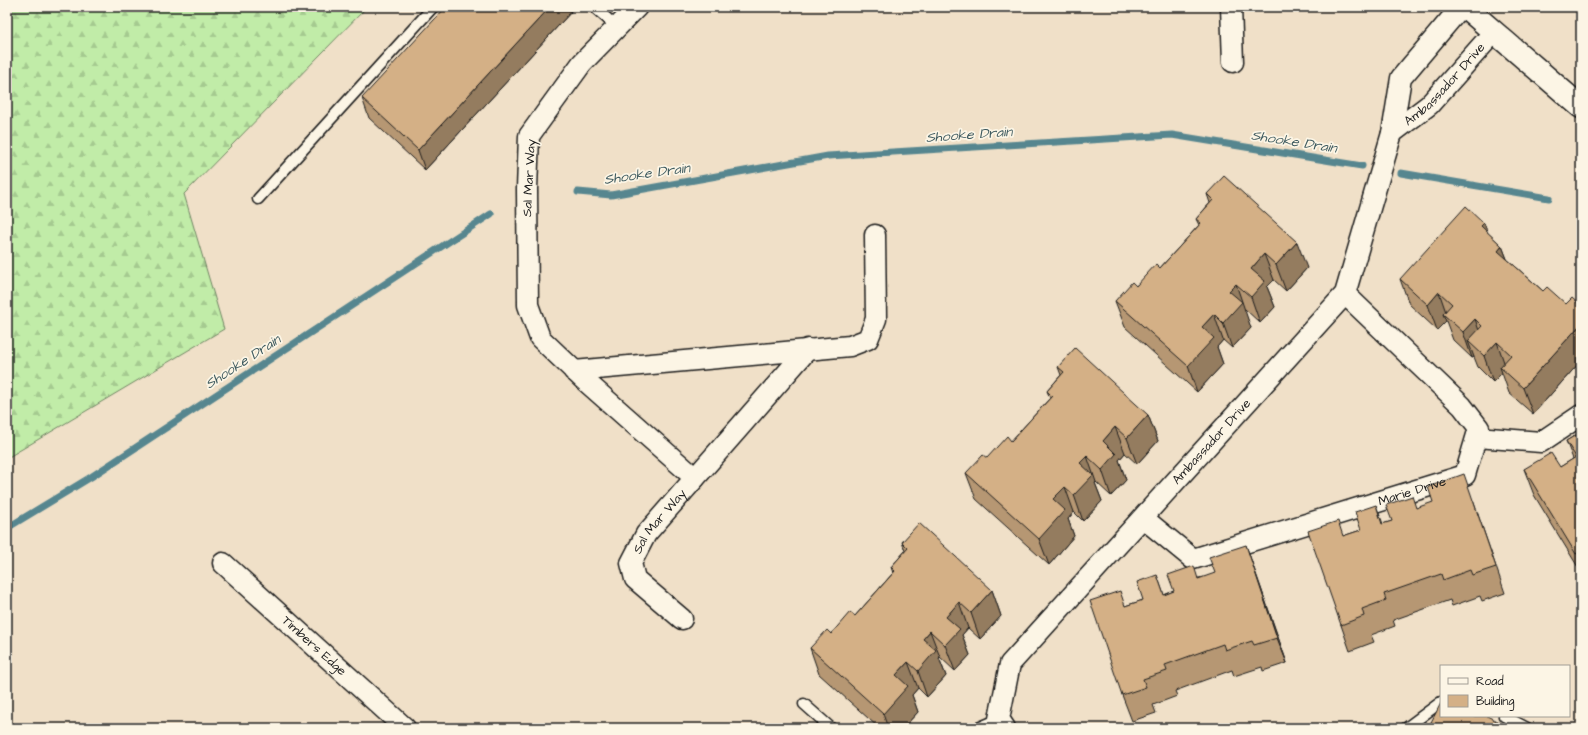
<svg xmlns="http://www.w3.org/2000/svg" width="1588" height="735" font-family="'Architects Daughter',sans-serif">
	<defs>
		<pattern id="forest-firs" width="22" height="20" patternUnits="userSpaceOnUse"><rect width="22" height="20" fill="#c1eca8"/><path d="M5 1l3.5 6h-7zM16 11l3.5 6h-7z" fill="#a5ca90"/></pattern>
	</defs>
	<rect width="100%" height="100%" fill="#f0e0c8"/>
	<filter id="ink" filterUnits="userSpaceOnUse"><feTurbulence type="fractalNoise" baseFrequency=".025" numOctaves="2"/><feDisplacementMap in="SourceGraphic" scale="8" xChannelSelector="R" yChannelSelector="G"/><feConvolveMatrix kernelMatrix="1 2 1 2 8 2 1 2 1" color-interpolation-filters="sRGB"/></filter>
	<g filter="url(#ink)">
		<path fill="url(#forest-firs)" stroke="#6e8462" d="M 7,7 L 367,7 L 184,194 L 224,329 L 7,458 Z"/>
		<g fill="none" stroke-linecap="round" stroke-linejoin="round">
			<path stroke="#57868f" stroke-width="7" d="M 1401,173 L 1549,198
				M 578,192 L 611,195 L 828,156 L 1172,135 L 1362,166
				M 7,528 L 91,477 L 491,214"/>
			<g stroke="#1c1c1c" stroke-width="13">
				<path id="service" d="M 594,7 L 617,27
					M 258,199 L 433,7
					M 804,704 L 831,728
					M 1504,716 L 1527,728
					M 978,728 L 999,719
					M 1406,728 L 1441,702"/>
			</g>
			<g stroke="#1c1c1c" stroke-width="23">
				<g id="minor">
					<path d="M 637,7 L 582,63 L 529,136 L 527,189 L 528,305 L 540,338 L 583,379 L 695,478"/>
					<path d="M 1231,7 L 1233,62"/>
					<path id="s1" d="M 1392,133 L 1429,105 L 1494,32"/>
					<path d="M 574,371 L 850,346 L 868,339 L 876,319 L 875,235"/>
					<path d="M 1477,437 L 1541,442 L 1581,415"/>
					<path id="s2" d="M 1143,518 L 1193,559 L 1465,475 L 1479,428 L 1462,406 L 1345,294"/>
					<path id="s3" d="M 223,563 L 405,728"/>
					<path id="s4" d="M 682,619 L 635,579 L 631,563 L 646,534 L 808,349"/>
					<path id="s5" d="M 1005,728 L 999,719 L 1010,664 L 1345,294 L 1392,133 L 1401,78 L 1461,7"/>
				</g>
			</g>
			<g stroke="#1c1c1c" stroke-width="25">
				<path id="secondary" d="M 1465,7 L 1581,107"/>
			</g>
			<use href="#service" stroke="#fcf5e5" stroke-width="10"/>
			<use href="#minor" stroke="#fcf5e5" stroke-width="20"/>
			<use href="#secondary" stroke="#fcf5e5" stroke-width="22"/>
		</g>
		<path fill="#b69773" stroke="#1c1c1c" d="M 571,12 L 425,170 L 369,118 L 362,98 Z
			M 1207,194 L 1307,268 L 1286,291 L 1274,280 L 1267,287 L 1275,307 L 1260,323 L 1245,309 L 1244,310 L 1251,328 L 1232,348 L 1223,340 L 1217,347 L 1223,364 L 1197,392 L 1125,327 L 1115,301 L 1160,268 L 1199,225 L 1196,219 L 1210,203 Z
			M 1488,233 L 1502,246 L 1507,259 L 1543,291 L 1566,304 L 1581,306 L 1581,361 L 1533,414 L 1509,393 L 1502,373 L 1493,382 L 1478,367 L 1474,357 L 1472,358 L 1453,340 L 1446,321 L 1437,330 L 1409,304 L 1400,279 Z
			M 1058,367 L 1148,415 L 1158,441 L 1137,464 L 1125,453 L 1119,460 L 1126,480 L 1111,496 L 1096,482 L 1095,483 L 1102,501 L 1083,521 L 1074,512 L 1068,519 L 1074,536 L 1049,565 L 976,499 L 966,473 L 1011,441 L 1050,398 L 1047,391 L 1061,375 Z
			M 1581,432 L 1581,572 L 1534,495 L 1524,469 L 1560,467 L 1573,459 L 1566,441 Z
			M 1473,500 L 1505,593 L 1482,601 L 1480,596 L 1452,606 L 1450,600 L 1393,620 L 1395,626 L 1371,635 L 1374,642 L 1350,651 L 1341,625 L 1343,536 L 1361,530 L 1376,505 L 1383,524 L 1392,521 L 1416,508 Z
			M 902,542 L 992,590 L 1001,616 L 980,639 L 968,628 L 962,635 L 970,655 L 955,671 L 940,657 L 939,658 L 946,676 L 927,697 L 918,688 L 912,695 L 918,712 L 903,728 L 879,728 L 819,674 L 810,648 L 855,616 L 893,573 L 891,567 L 905,551 Z
			M 1255,571 L 1287,663 L 1263,671 L 1262,667 L 1234,676 L 1232,670 L 1175,691 L 1177,696 L 1153,705 L 1156,713 L 1132,721 L 1122,695 L 1125,606 L 1143,600 L 1157,575 L 1164,595 L 1174,591 L 1198,578 Z"/>
		<path fill="#947b5e" stroke="#1c1c1c" d="M 550,7 L 569,7 L 571,12 L 425,170 L 418,150 Z
			M 1484,223 L 1494,249 L 1481,226 Z
			M 1297,242 L 1307,268 L 1286,291 L 1276,265 Z
			M 1502,246 L 1512,272 L 1498,251 Z
			M 1264,254 L 1274,280 L 1267,287 L 1275,307 L 1260,323 L 1251,297 L 1251,269 Z
			M 1236,284 L 1251,328 L 1232,348 L 1223,323 L 1229,291 Z
			M 1439,292 L 1448,318 L 1443,314 L 1446,321 L 1437,330 L 1428,305 Z
			M 1214,314 L 1223,340 L 1217,347 L 1223,364 L 1197,392 L 1188,366 L 1202,327 Z
			M 1475,319 L 1484,345 L 1468,341 L 1474,357 L 1472,358 L 1463,332 Z
			M 1581,324 L 1581,361 L 1533,414 L 1523,388 Z
			M 1497,342 L 1506,368 L 1500,367 L 1502,373 L 1493,382 L 1484,356 Z
			M 1148,415 L 1158,441 L 1137,464 L 1127,438 Z
			M 1115,427 L 1125,453 L 1119,460 L 1126,480 L 1111,496 L 1102,470 L 1103,441 Z
			M 1087,456 L 1096,482 L 1095,483 L 1102,501 L 1083,521 L 1074,495 L 1080,463 Z
			M 1065,487 L 1074,512 L 1068,519 L 1074,536 L 1049,565 L 1039,539 L 1053,499 Z
			M 1246,545 L 1255,571 L 1287,663 L 1277,638 Z
			M 992,590 L 1001,616 L 980,639 L 971,613 Z
			M 959,602 L 968,628 L 962,635 L 970,655 L 955,671 L 945,645 L 946,617 Z
			M 930,631 L 940,657 L 939,658 L 946,676 L 927,697 L 918,671 L 923,639 Z
			M 908,662 L 918,688 L 912,695 L 918,712 L 903,728 L 888,728 L 883,714 L 896,675 Z"/>
		<path fill="#d4b086" stroke="#1c1c1c" d="M 446,7 L 550,7 L 418,150 L 362,98 Z
			M 1224,176 L 1297,242 L 1276,265 L 1264,254 L 1251,269 L 1265,281 L 1251,297 L 1236,284 L 1229,291 L 1242,302 L 1223,323 L 1214,314 L 1202,327 L 1214,338 L 1188,366 L 1115,301 L 1132,282 L 1136,286 L 1156,264 L 1160,268 L 1201,223 L 1196,219 L 1213,200 L 1207,194 Z
			M 1466,206 L 1484,223 L 1481,226 L 1502,246 L 1498,251 L 1543,291 L 1547,287 L 1566,304 L 1572,298 L 1581,306 L 1581,324 L 1523,388 L 1500,367 L 1511,355 L 1497,342 L 1484,356 L 1468,341 L 1482,326 L 1475,319 L 1463,332 L 1443,314 L 1452,304 L 1439,292 L 1428,305 L 1400,279 Z
			M 1075,348 L 1148,415 L 1127,438 L 1115,427 L 1103,441 L 1116,454 L 1102,470 L 1087,456 L 1080,463 L 1093,475 L 1074,495 L 1065,487 L 1053,499 L 1065,510 L 1039,539 L 966,473 L 983,455 L 987,458 L 1007,436 L 1011,441 L 1052,396 L 1047,391 L 1064,372 L 1058,367 Z
			M 1581,432 L 1581,551 L 1576,554 L 1524,469 L 1551,453 L 1560,467 L 1576,457 L 1566,441 Z
			M 1464,474 L 1496,567 L 1472,575 L 1470,570 L 1443,580 L 1441,574 L 1384,594 L 1386,600 L 1362,609 L 1364,616 L 1341,625 L 1308,531 L 1338,521 L 1343,536 L 1361,530 L 1355,512 L 1376,505 L 1382,524 L 1392,521 L 1386,505 L 1412,496 L 1416,508 L 1433,502 L 1428,487 Z
			M 919,523 L 992,590 L 971,613 L 959,602 L 946,617 L 960,629 L 945,645 L 930,631 L 923,639 L 936,650 L 918,671 L 908,662 L 896,675 L 908,686 L 883,714 L 810,648 L 827,630 L 831,634 L 850,612 L 855,616 L 895,571 L 891,567 L 908,548 L 902,542 Z
			M 1246,545 L 1277,638 L 1254,645 L 1252,641 L 1225,650 L 1223,644 L 1165,665 L 1167,671 L 1143,679 L 1146,687 L 1122,695 L 1090,601 L 1120,591 L 1125,606 L 1143,600 L 1137,582 L 1157,575 L 1164,595 L 1174,591 L 1168,575 L 1194,566 L 1198,579 L 1215,573 L 1209,557 Z
			M 1441,703 L 1441,716 L 1487,716 L 1510,728 L 1428,728 Z"/>
	</g>
	<g text-anchor="middle" dominant-baseline="central" stroke-width="3.5" stroke-linejoin="round" paint-order="stroke">
		<g font-size="13" fill="#1c1c1c" stroke="#fcf5e5">
			<text stroke="none"><textPath href="#s1" startOffset="72">Ambassador Drive</textPath></text>
			<text transform="translate(529 178) rotate(-87)">Sal Mar Way</text>
			<text stroke="none"><textPath href="#s5" startOffset="367">Ambassador Drive</textPath></text>
			<text stroke="none"><textPath href="#s2" startOffset="294">Marie Drive</textPath></text>
			<text stroke="none"><textPath href="#s4" startOffset="129">Sal Mar Way</textPath></text>
			<text stroke="none"><textPath href="#s3" startOffset="123">Timbers Edge</textPath></text>
		</g>
		<g font-size="14" font-style="italic" fill="#3e5a5f" stroke="#fcf5e5">
			<text transform="translate(969 135) rotate(-4)">Shooke Drain</text>
			<text transform="translate(1294 142) rotate(9)">Shooke Drain</text>
			<text transform="translate(647 174) rotate(-8)">Shooke Drain</text>
			<text transform="translate(243 362) rotate(-33)">Shooke Drain</text>
		</g>
	</g>
	<rect width="1588" height="735" fill="none" stroke="#fcf5e5" stroke-width="24"/>
	<rect x="12" y="12" width="1564" height="711" fill="none" stroke="#1c1c1c" stroke-width="1.5" filter="url(#ink)"/>
	<rect x="1440" y="665" width="130" height="52" fill="#fcf5e5" stroke="#a29e95"/>
	<rect x="1448" y="678" width="20" height="6" fill="#fcf5e5" stroke="#a29e95"/>
	<text x="1476" y="685" font-size="12" fill="#1c1c1c">Road</text>
	<rect x="1448" y="695" width="20" height="12" fill="#d4b086" stroke="#a29e95"/>
	<text x="1476" y="705" font-size="12" fill="#1c1c1c">Building</text>
</svg>
